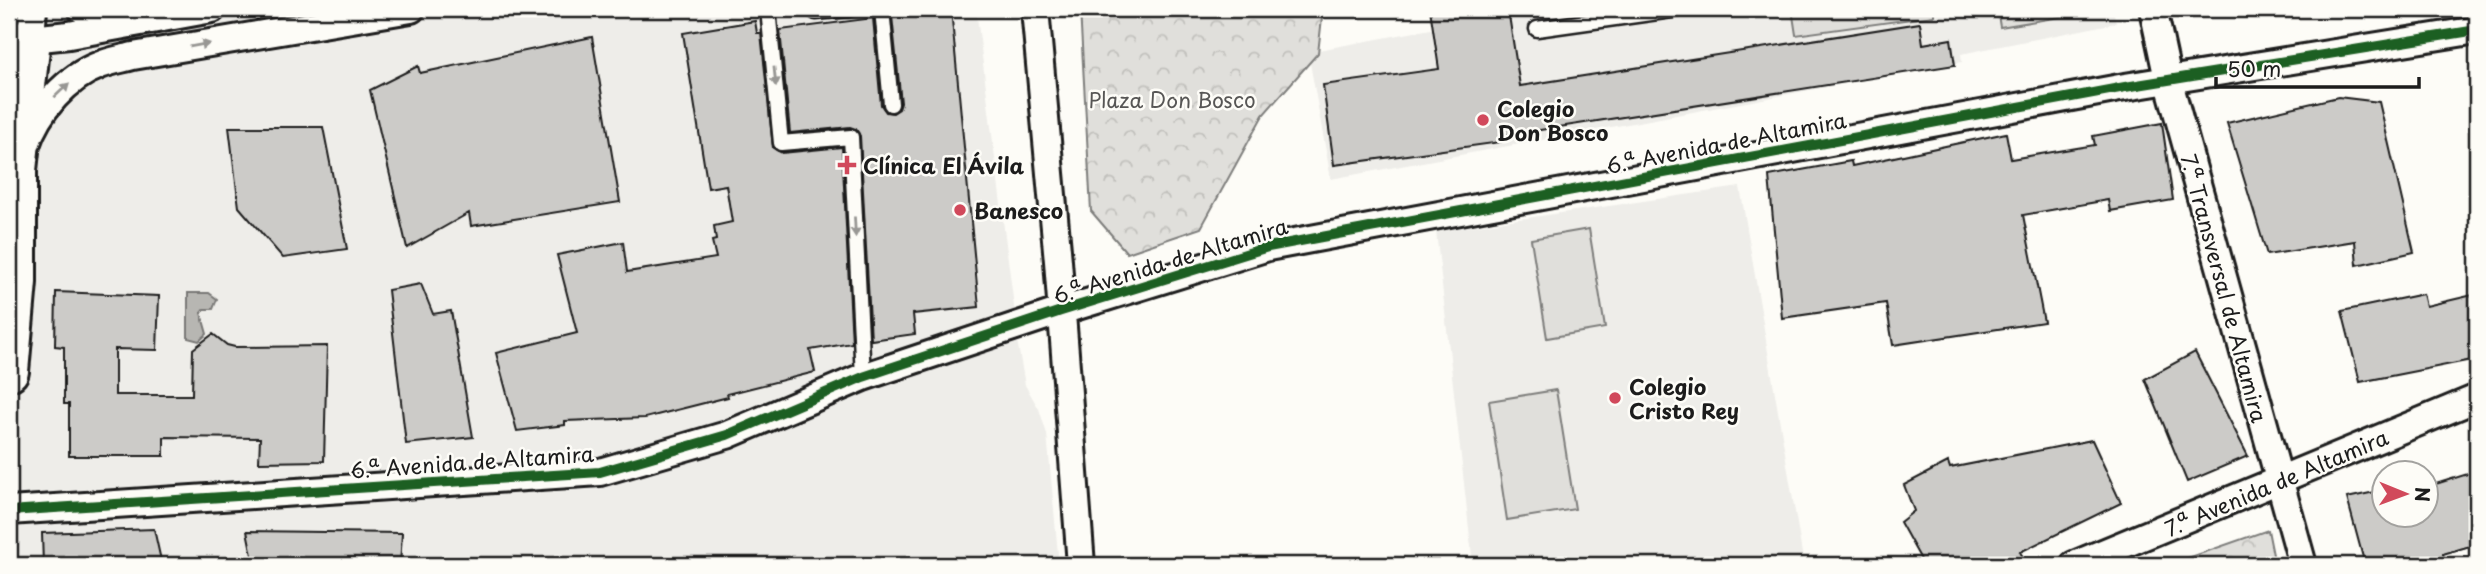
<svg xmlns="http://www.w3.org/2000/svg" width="2486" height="574" font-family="'Playpen Sans',sans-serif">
	<defs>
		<pattern id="park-crowns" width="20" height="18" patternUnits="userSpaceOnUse" patternTransform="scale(1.75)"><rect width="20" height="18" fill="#e0dfdb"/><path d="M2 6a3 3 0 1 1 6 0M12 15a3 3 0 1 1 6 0" fill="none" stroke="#c0bfbb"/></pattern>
	</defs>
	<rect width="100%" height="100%" fill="#fdfcf7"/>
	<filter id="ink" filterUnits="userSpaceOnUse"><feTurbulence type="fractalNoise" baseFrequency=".0143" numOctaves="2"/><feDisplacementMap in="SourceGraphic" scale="14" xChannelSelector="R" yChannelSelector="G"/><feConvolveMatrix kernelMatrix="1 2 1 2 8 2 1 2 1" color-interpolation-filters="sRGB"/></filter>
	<g filter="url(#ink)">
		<path fill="#eeede9" d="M 9,9 L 976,9 L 1016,322 L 1014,323 L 1025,385 L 1039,409 L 1047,434 L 1059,565 L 9,565 Z
			M 1538,9 L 2113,9 L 2116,23 L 1961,54 L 1962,62 L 1331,179 L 1308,52 Z
			M 1740,187 L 1804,565 L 1473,565 L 1436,231 Z"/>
		<path fill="url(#park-crowns)" stroke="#7e7e7c" stroke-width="2" d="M 1080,9 L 1323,9 L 1318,53 L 1263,115 L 1201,228 L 1127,253 L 1091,211 Z
			M 2268,530 L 2275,565 L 2168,565 Z"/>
		<path fill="#e0dfdb" stroke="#7e7e7c" stroke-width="2" d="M 1792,9 L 1934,9 L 1934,16 L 1796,35 Z
			M 1997,9 L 2108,9 L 2000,27 Z
			M 1589,229 L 1605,328 L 1547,338 L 1531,239 Z
			M 1556,390 L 1575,509 L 1507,520 L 1489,401 Z"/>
		<path fill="#b7b6b2" stroke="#797876" stroke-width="2" d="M 188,293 L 209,293 L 217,299 L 213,309 L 204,309 L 201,313 L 207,334 L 199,341 L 188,338 Z"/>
		<path fill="#cccbc8" stroke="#1c1c1c" stroke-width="2" d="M 934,9 L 951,9 L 979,307 L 913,314 L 915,334 L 871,340 L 860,136 L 856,129 L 850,127 L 790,133 L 780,30 L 873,18 L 881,105 L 886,112 L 893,113 L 899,109 L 901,103 L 892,16 L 896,15 L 896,12 Z
			M 1430,9 L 1508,9 L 1520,86 L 1920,23 L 1923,44 L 1951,39 L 1955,65 L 1501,136 L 1501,142 L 1334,165 L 1323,85 L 1439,69 Z
			M 755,21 L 757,33 L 761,33 L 773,148 L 782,153 L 842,147 L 852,343 L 810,350 L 815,372 L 727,394 L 728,397 L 645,418 L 565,421 L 565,425 L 517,431 L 496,353 L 577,333 L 557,255 L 623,242 L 627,272 L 716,258 L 712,241 L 716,240 L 714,226 L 732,222 L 726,185 L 708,188 L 683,33 Z
			M 592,37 L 620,202 L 471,226 L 469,213 L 407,248 L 370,90 L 418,66 L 420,73 Z
			M 2338,97 L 2379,102 L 2414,252 L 2357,265 L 2355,241 L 2267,255 L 2227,123 Z
			M 2162,123 L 2173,200 L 2110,211 L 2108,200 L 2023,215 L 2044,322 L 1893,345 L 1886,303 L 1782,318 L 1769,176 L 1851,161 L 1852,166 L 2006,133 L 2011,159 L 2095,145 L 2093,136 Z
			M 229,127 L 323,127 L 347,249 L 283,258 L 239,207 Z
			M 421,284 L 433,314 L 451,311 L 473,437 L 406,444 L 388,290 Z
			M 56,292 L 159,296 L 157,350 L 115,349 L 115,395 L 192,395 L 193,349 L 213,334 L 227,345 L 235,347 L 327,346 L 324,461 L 259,462 L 260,438 L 164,437 L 164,456 L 69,456 L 69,404 L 64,404 L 64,347 L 55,346 Z
			M 2423,294 L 2426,306 L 2477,294 L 2477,359 L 2360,382 L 2342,311 Z
			M 2195,352 L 2248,456 L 2187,482 L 2145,379 Z
			M 2092,440 L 2121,503 L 2020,552 L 2023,557 L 2000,565 L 1981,565 L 1974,560 L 1964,565 L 1924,565 L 1900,522 L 1914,511 L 1904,485 L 1948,462 L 1950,468 Z
			M 2477,471 L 2477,544 L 2443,554 L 2446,565 L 2365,565 L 2347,498 L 2384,490 L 2384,514 L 2426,514 L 2426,487 Z
			M 154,529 L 162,565 L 43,565 L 42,533 Z
			M 247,531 L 402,533 L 400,565 L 254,565 Z"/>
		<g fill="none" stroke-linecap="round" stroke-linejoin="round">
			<g stroke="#1c1c1c" stroke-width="19">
				<path id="service" d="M 768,9 L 781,143 L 851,137 L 863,377
					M 812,9 L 816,12 L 849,9
					M 882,9 L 891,104
					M 1537,29 L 1679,9"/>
			</g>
			<g stroke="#1c1c1c" stroke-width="32">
				<path id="minor" d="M 33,9 L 31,39 L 69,35 L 212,9
					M 82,9 L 92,14 L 121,21
					M 1035,9 L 1058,261 L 1081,565
					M 2153,9 L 2168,79 L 2303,565
					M 26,145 C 37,111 67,77 100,65 C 110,61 122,59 133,56 L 411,9
					M 9,511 L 600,472 L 727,435 L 863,377 L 1061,311 L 1268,247 L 2125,87 L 2477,30
					M 2074,565 L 2477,398"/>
			</g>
			<g stroke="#1c1c1c" stroke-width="44">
				<path id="secondary" d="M 9,42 L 31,39 L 17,170 L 17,282 L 9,371"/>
			</g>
			<use href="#service" stroke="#fdfcf7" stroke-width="14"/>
			<use href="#minor" stroke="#fdfcf7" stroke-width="26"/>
			<use href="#secondary" stroke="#fdfcf7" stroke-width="38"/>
			<g stroke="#fdfcf7" stroke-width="15">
				<path id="cycleway" d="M 9,511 L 600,472 L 727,435 L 863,377 L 1061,311 L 1268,247 L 2125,87 L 2477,30"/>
			</g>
			<use href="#cycleway" stroke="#1b5e20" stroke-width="10"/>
		</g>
		<defs><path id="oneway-solid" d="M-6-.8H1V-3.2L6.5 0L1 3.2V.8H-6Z" transform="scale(1.75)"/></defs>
		<g fill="#989794">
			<use href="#oneway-solid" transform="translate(200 45) rotate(-10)"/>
			<use href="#oneway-solid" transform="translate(775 77) rotate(84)"/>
			<use href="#oneway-solid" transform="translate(62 90) rotate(-43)"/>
			<use href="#oneway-solid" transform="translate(855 227) rotate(87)"/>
		</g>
	</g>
	<g fill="#d1495b" stroke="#fdfcf7" stroke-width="2.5">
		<circle cx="1483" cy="120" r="7"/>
		<path d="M843.5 154.5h7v7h7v7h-7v7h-7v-7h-7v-7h7z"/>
		<circle cx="960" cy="210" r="7"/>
		<circle cx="1615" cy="398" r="7"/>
	</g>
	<g text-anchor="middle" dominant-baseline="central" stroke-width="5" stroke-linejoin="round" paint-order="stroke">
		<g font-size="21" fill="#575655" stroke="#fdfcf7">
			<text x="1172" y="99">Plaza Don Bosco</text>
		</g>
		<g font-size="21" font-weight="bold" fill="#1c1c1c" stroke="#fdfcf7" text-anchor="start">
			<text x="1497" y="108">Colegio<tspan x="1497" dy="24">Don Bosco</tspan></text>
			<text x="863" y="165">Clínica El Ávila</text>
			<text x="974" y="210">Banesco</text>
			<text x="1629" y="386">Colegio<tspan x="1629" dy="24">Cristo Rey</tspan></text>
		</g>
		<g font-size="21" fill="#1c1c1c" stroke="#fdfcf7">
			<text transform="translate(1726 142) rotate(-11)">6.ª Avenida de Altamira</text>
			<text transform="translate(1170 260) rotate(-17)">6.ª Avenida de Altamira</text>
			<text transform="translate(2225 288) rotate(75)">7.ª Transversal de Altamira</text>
			<text transform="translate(472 461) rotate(-4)">6.ª Avenida de Altamira</text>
			<text transform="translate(2276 482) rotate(-23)">7.ª Avenida de Altamira</text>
		</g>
	</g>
	<rect width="2486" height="574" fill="none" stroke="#fdfcf7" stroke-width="35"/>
	<rect x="18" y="18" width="2451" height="539" fill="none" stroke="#1c1c1c" stroke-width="2.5" filter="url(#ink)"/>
	<g transform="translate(2405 494) rotate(91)"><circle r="33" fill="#fdfcf7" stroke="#a3a29f" stroke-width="2"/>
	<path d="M0-5L12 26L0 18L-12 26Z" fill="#d1495b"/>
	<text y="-10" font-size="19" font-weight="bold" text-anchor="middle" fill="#1c1c1c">N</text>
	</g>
	<path d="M2216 77v10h203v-10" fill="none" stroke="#1c1c1c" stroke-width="3.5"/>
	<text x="2227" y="77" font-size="21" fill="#1c1c1c" stroke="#fdfcf7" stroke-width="5" paint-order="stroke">50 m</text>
</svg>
